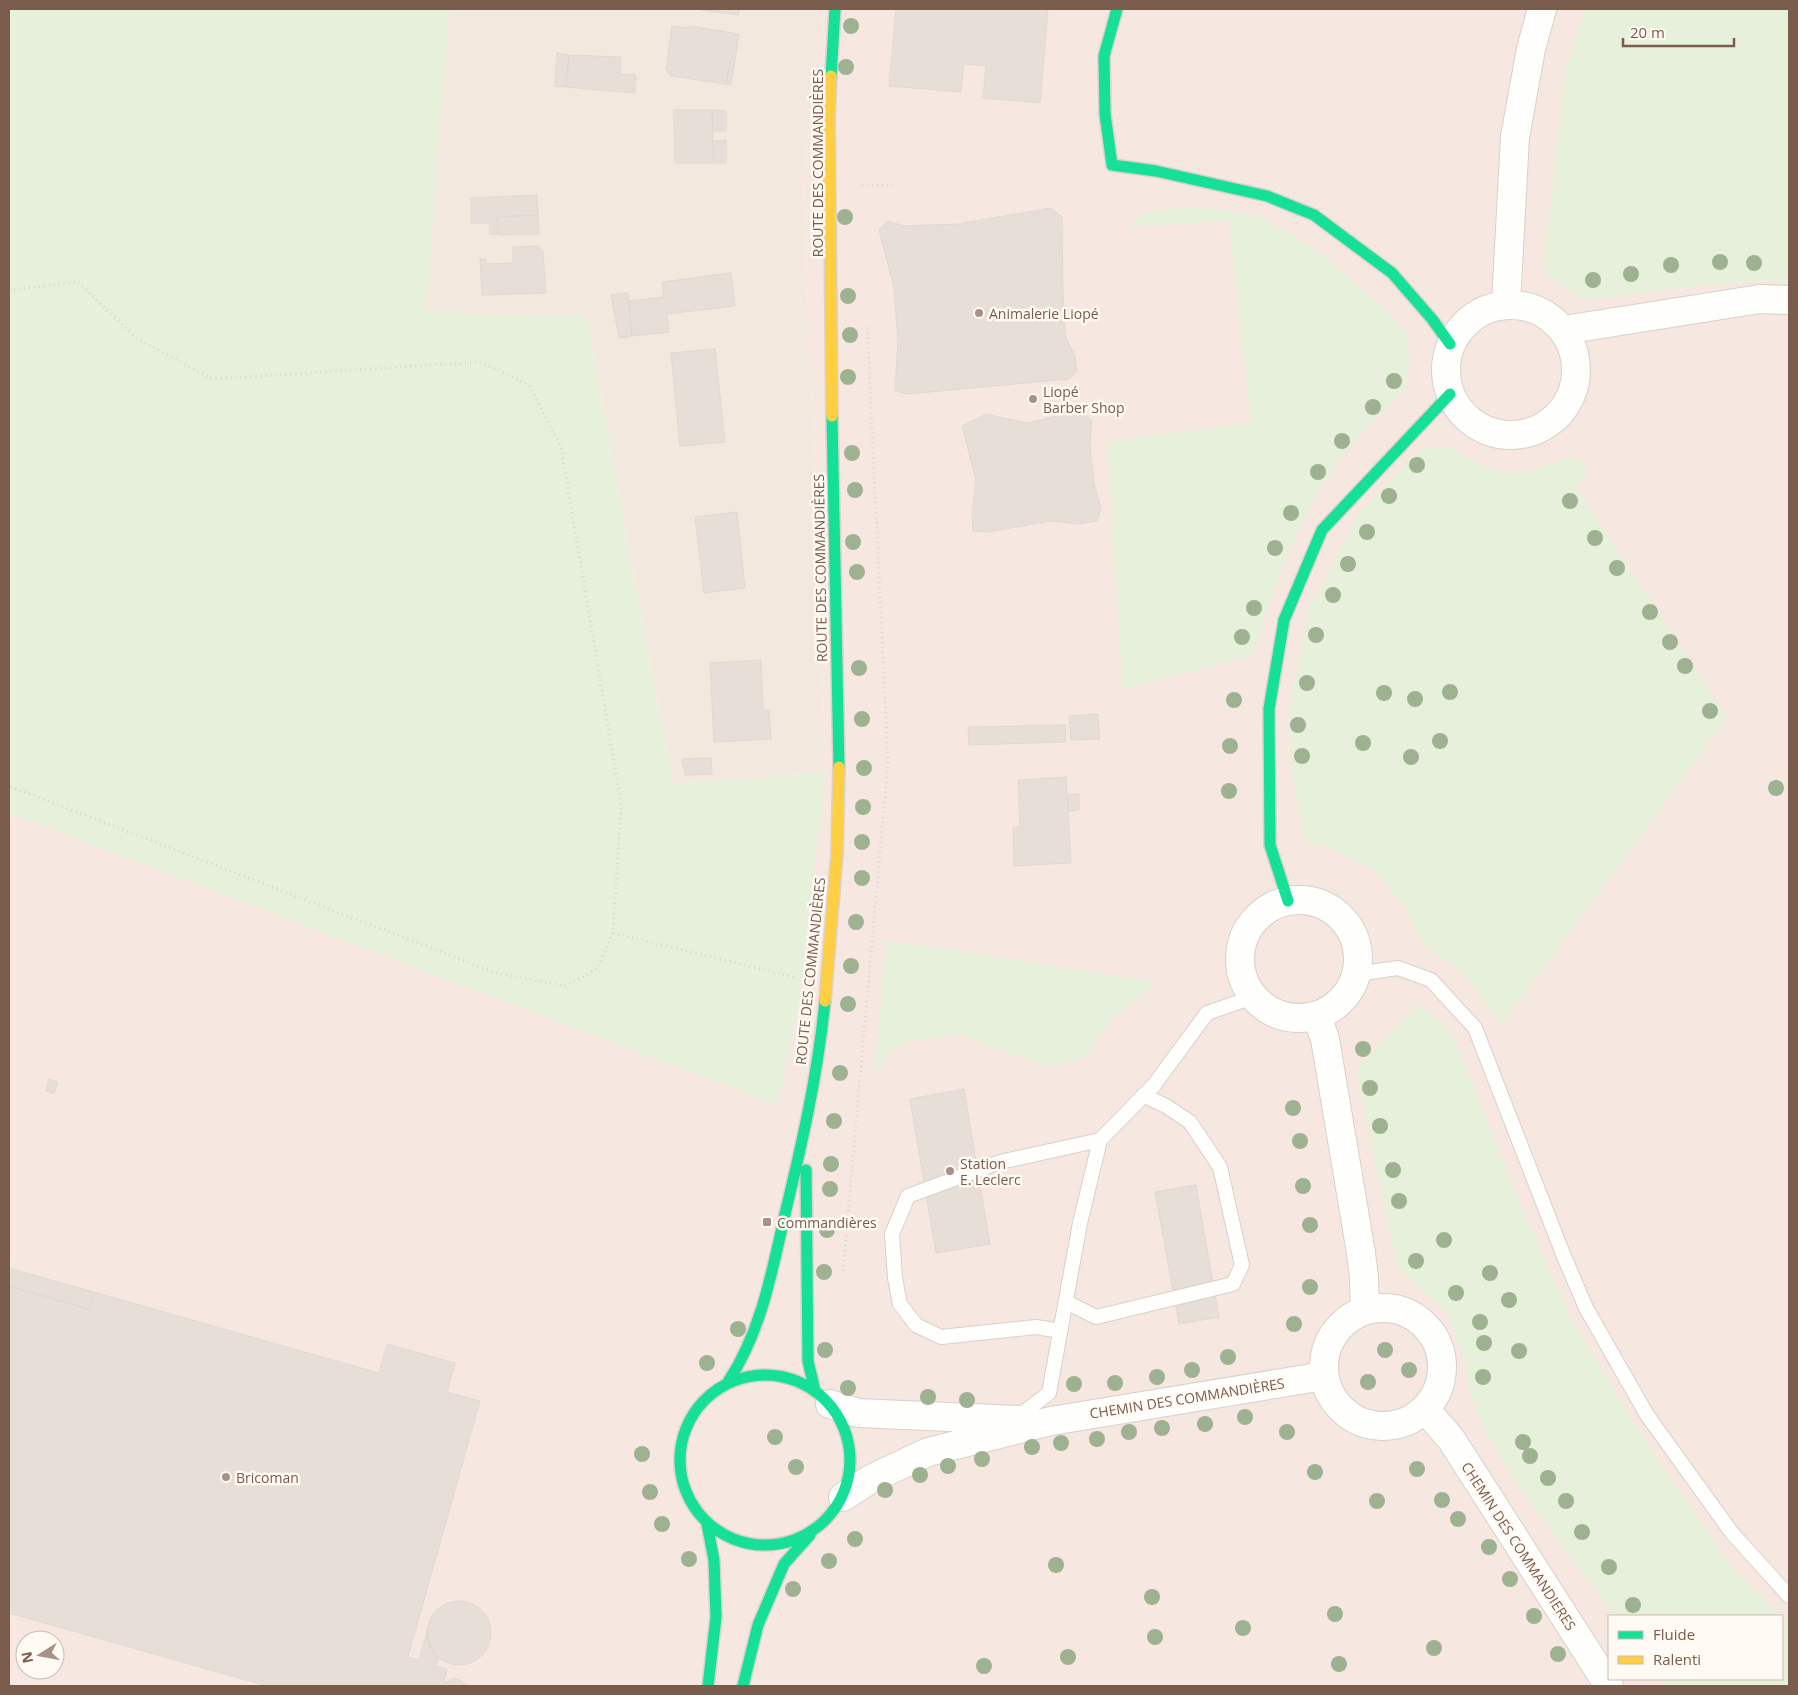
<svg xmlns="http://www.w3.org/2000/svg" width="1798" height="1695" font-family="'Open Sans',sans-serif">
	<rect width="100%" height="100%" fill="#f9f5f0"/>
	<path fill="#f2e8de" d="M 449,9 L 823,9 L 803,179 L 826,772 L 673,784 L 622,514 L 587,315 L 425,312 Z"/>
	<path fill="#f6e8e1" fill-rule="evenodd" d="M 823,9 L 1584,9 L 1565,72 L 1582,300 L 1673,289 L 1767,280 L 1789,281 L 1789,1686 L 9,1686 L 9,813 L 777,1104 L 826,772 L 803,179 ZM 1609,1616 L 1782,1616 L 1782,1679 L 1609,1679 ZM 25,1640 L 55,1640 L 55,1670 L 25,1670 Z"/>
	<path fill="#e7f0db" d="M 9,9 L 449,9 L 426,312 L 587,315 L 622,514 L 673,784 L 826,772 L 796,1022 L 777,1105 L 9,813 Z
		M 1584,9 L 1789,9 L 1789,281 L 1767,280 L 1673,289 L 1581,300 L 1543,270 L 1565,72 Z
		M 1176,208 L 1213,208 L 1263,218 L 1319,252 L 1382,307 L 1406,332 L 1410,363 L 1404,391 L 1356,439 L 1322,484 L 1295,537 L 1270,600 L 1253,655 L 1123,689 L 1107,441 L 1251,423 L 1229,220 L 1130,227 L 1141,213 Z
		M 1450,447 C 1477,464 1501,478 1534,469 C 1550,465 1563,455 1579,457 L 1589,474 L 1576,487 L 1727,718 L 1501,1026 L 1464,974 L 1422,944 L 1405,907 L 1371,868 L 1326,847 L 1306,843 L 1291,769 L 1290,705 L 1309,608 L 1360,512 L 1422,448 Z
		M 886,940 L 1157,982 L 1112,1019 L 1085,1057 L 1050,1067 L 955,1034 L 910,1041 L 889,1053 L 874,1079 Z
		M 1418,1003 L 1450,1031 L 1468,1072 L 1522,1209 L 1575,1326 L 1652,1452 L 1731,1566 L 1781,1616 L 1615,1616 L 1512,1478 L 1481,1422 L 1470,1393 L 1463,1357 L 1449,1315 L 1398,1268 L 1375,1164 L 1357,1070 Z
		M 1782,1617 L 1789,1625 L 1789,1686 L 1666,1686 L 1661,1679 L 1782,1679 Z"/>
	<path fill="#e6ded7" stroke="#e2d8d2" d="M 695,9 L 739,9 L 738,15 Z
		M 896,9 L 1048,9 L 1040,103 L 983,98 L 986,66 L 964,64 L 961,92 L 889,86 Z
		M 672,26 L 689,28 L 689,26 L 739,34 L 735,60 L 731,58 L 726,84 L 671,76 L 666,69 Z
		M 557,53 L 569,55 L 566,87 L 555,86 Z
		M 569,55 L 621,57 L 620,74 L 636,75 L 635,93 L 566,87 Z
		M 731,58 L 735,60 L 731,85 L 726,84 Z
		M 674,110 L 712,110 L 713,163 L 675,163 Z
		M 712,110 L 726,111 L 726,131 L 713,131 Z
		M 726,140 L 726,163 L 713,163 L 713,141 Z
		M 537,195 L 538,215 L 497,217 L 498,234 L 490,234 L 490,223 L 471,223 L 471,198 Z
		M 1051,208 L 1062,217 L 1063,292 L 1065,335 L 1075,357 L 1077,371 L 1068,380 L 1058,380 L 908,394 L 895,391 L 898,340 L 894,288 L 879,230 L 888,221 L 904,226 L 957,224 Z
		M 538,215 L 539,234 L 498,235 L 497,217 Z
		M 538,246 L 543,251 L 546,293 L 482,295 L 480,259 L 486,259 L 486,264 L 513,263 L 513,247 Z
		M 731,273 L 735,306 L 667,314 L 669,332 L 632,336 L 629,301 L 664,297 L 662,282 Z
		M 628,293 L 632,336 L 619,338 L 611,295 Z
		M 715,349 L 725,442 L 680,446 L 671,353 Z
		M 1080,411 L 1092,420 L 1090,447 L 1094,483 L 1101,509 L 1097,521 L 1078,524 L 1051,521 L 988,532 L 973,531 L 972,514 L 976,480 L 962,426 L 986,414 L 1027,423 Z
		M 737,512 L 745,588 L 704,593 L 695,517 Z
		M 761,660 L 763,710 L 769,710 L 771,739 L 714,742 L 710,663 Z
		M 1098,714 L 1100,739 L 1071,740 L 1069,716 Z
		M 1066,725 L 1065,742 L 969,745 L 968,727 Z
		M 711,758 L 712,774 L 685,775 L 682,759 Z
		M 1066,777 L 1071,863 L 1014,866 L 1013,827 L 1020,826 L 1018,780 Z
		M 1079,794 L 1079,810 L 1069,811 L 1068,795 Z
		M 49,1079 L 58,1082 L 54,1094 L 46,1091 Z
		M 964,1089 L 990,1244 L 936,1253 L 910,1099 Z
		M 1196,1185 L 1219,1317 L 1179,1324 L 1155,1192 Z
		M 9,1268 L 94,1292 L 89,1309 L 9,1286 Z
		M 9,1286 L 89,1309 L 94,1292 L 379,1373 L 387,1344 L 455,1363 L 447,1392 L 480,1401 L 408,1657 L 419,1660 L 428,1628 L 428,1640 L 433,1652 L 439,1657 L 436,1666 L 447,1669 L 444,1681 L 447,1682 L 444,1686 L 267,1686 L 9,1613 Z
		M427 1633a32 32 0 1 1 64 0a32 32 0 1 1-64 0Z
		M 455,1678 L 462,1681 L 466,1686 L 444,1686 L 449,1680 Z"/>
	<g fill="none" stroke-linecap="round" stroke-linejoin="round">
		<g stroke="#d7d1cb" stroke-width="16">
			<path id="lane" d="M 1356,974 L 1398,968 L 1431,980 L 1475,1028 L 1563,1254 L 1586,1308 L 1647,1415 L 1732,1533 L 1789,1596
				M 1066,1302 L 1096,1317 L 1233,1284 L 1242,1265 L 1220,1167 L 1190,1122 L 1166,1106 L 1143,1095
				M 1060,1331 L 1036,1327 L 941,1337 L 916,1325 L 900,1304 L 895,1278 L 892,1234 L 908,1196 L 1000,1162 L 1100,1140
				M 1014,1420 L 1049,1393 L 1080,1223 L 1100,1140 L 1154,1085 L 1207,1013 L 1253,997"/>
		</g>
		<g stroke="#d7d1cb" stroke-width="30">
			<path id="street" d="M 1506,303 L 1515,137 L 1531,49 L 1542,9
				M1446 370a65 65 0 1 1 130 0a65 65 0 1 1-130 0Z
				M 1564,330 L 1760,299 L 1789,300
				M1240 959a59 59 0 1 1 118 0a59 59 0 1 1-118 0Z
				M 1317,1016 L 1325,1039 L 1361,1253 L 1364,1277 L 1365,1310
				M1324 1367a59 59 0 1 1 118 0a59 59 0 1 1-118 0Z
				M 830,1404 L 858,1413 L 1019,1420
				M 1425,1409 L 1451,1439 L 1609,1686
				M 843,1497 L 871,1479 L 928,1452 L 1051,1421 L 1324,1376"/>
		</g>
		<g stroke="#d9d2cb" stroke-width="14">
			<path id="fast" d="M 1117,9 L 1104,56 L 1105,114 L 1112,165 L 1156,171 L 1267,196 L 1314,215 L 1392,273 L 1432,319 L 1450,344
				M 831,76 L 835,9
				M 832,416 L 839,767
				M 1288,901 L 1270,845 L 1269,709 L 1284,620 L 1322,530 L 1450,394
				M 806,1170 L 808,1361 L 815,1391
				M680 1460a85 85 0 1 1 170 0a85 85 0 1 1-170 0Z
				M 728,1382 C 761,1332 772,1272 785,1214 C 802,1144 818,1073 825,1001
				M 707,1524 L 714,1560 L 716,1617 L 708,1686
				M 743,1686 L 758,1625 L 784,1564 L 810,1535"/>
		</g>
		<g stroke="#d9d2cb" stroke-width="14">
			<path id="slow" d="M 831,76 L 829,115 L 832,416
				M 825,1001 L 837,853 L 839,767"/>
		</g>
		<path stroke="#dcd5d0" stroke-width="3" stroke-dasharray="1 4" stroke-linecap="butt" d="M 862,185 L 894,185
			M 9,290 L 78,282 L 136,338 L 212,379 L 480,362 L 529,385 L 561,447 L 621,804 L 613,933 L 597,969 L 565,986 L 496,973 L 9,786
			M 613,933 L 794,977
			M 843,1271 L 888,761 L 867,325"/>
		<use href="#lane" stroke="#fefefd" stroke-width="14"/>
		<use href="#street" stroke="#fefefd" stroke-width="28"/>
		<use href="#fast" stroke="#16e098" stroke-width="11"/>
		<use href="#slow" stroke="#ffcf43" stroke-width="11"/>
	</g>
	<g fill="#9eb190">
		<circle cx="851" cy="26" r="8"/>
		<circle cx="846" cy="67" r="8"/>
		<circle cx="845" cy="217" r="8"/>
		<circle cx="1720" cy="262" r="8"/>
		<circle cx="1754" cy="263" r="8"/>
		<circle cx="1671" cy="265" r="8"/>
		<circle cx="1631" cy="274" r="8"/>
		<circle cx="1593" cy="280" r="8"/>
		<circle cx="848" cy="296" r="8"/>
		<circle cx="850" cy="335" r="8"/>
		<circle cx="848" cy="377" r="8"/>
		<circle cx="1394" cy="381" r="8"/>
		<circle cx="1373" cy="407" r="8"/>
		<circle cx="1342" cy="441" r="8"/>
		<circle cx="852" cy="453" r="8"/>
		<circle cx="1417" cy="465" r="8"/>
		<circle cx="1318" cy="472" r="8"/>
		<circle cx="855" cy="490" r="8"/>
		<circle cx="1389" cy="496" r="8"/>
		<circle cx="1570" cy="501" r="8"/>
		<circle cx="1291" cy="513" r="8"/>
		<circle cx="1367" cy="532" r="8"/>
		<circle cx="1595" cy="538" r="8"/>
		<circle cx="853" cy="542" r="8"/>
		<circle cx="1275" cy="548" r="8"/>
		<circle cx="1348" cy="564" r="8"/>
		<circle cx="1617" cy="568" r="8"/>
		<circle cx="857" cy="572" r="8"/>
		<circle cx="1333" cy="595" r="8"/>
		<circle cx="1254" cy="608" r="8"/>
		<circle cx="1650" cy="612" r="8"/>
		<circle cx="1316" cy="635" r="8"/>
		<circle cx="1242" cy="637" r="8"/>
		<circle cx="1670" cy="642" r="8"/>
		<circle cx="1685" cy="666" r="8"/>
		<circle cx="859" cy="668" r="8"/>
		<circle cx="1307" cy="683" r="8"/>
		<circle cx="1450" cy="692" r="8"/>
		<circle cx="1384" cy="693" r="8"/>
		<circle cx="1415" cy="699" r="8"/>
		<circle cx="1234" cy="700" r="8"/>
		<circle cx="1710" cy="711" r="8"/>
		<circle cx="862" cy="719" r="8"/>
		<circle cx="1298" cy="725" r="8"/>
		<circle cx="1440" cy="741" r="8"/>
		<circle cx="1363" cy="743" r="8"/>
		<circle cx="1230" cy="746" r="8"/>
		<circle cx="1302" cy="756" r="8"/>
		<circle cx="1411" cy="757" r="8"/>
		<circle cx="864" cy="768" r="8"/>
		<circle cx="1776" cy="788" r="8"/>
		<circle cx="1229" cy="791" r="8"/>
		<circle cx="863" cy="807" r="8"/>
		<circle cx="862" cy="842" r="8"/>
		<circle cx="862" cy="878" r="8"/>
		<circle cx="856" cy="922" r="8"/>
		<circle cx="851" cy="966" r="8"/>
		<circle cx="848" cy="1004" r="8"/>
		<circle cx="1363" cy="1049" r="8"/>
		<circle cx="840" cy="1073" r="8"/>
		<circle cx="1370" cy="1088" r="8"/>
		<circle cx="1293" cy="1108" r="8"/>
		<circle cx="834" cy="1121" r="8"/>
		<circle cx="1380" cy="1126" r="8"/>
		<circle cx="1300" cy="1141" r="8"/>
		<circle cx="831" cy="1164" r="8"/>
		<circle cx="1393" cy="1170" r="8"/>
		<circle cx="1303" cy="1186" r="8"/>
		<circle cx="830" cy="1189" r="8"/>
		<circle cx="1399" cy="1201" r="8"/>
		<circle cx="1310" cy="1225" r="8"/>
		<circle cx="827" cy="1230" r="8"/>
		<circle cx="1444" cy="1240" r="8"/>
		<circle cx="1416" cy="1261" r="8"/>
		<circle cx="824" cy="1272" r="8"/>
		<circle cx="1490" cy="1273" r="8"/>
		<circle cx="1310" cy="1287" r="8"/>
		<circle cx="1456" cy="1293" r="8"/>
		<circle cx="1509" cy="1300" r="8"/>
		<circle cx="1480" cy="1322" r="8"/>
		<circle cx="1294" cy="1324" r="8"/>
		<circle cx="738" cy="1329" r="8"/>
		<circle cx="1484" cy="1343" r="8"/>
		<circle cx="825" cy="1350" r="8"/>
		<circle cx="1385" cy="1350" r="8"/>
		<circle cx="1519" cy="1351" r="8"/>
		<circle cx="1228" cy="1357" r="8"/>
		<circle cx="707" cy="1363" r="8"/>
		<circle cx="1192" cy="1370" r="8"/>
		<circle cx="1409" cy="1370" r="8"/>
		<circle cx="1157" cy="1377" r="8"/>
		<circle cx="1483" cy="1377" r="8"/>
		<circle cx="1368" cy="1382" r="8"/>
		<circle cx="1115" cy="1383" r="8"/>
		<circle cx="1074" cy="1384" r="8"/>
		<circle cx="848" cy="1388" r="8"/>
		<circle cx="928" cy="1397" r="8"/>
		<circle cx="967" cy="1400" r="8"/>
		<circle cx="1245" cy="1417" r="8"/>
		<circle cx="1205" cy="1424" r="8"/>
		<circle cx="1162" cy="1428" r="8"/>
		<circle cx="1129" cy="1432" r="8"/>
		<circle cx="1287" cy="1432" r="8"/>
		<circle cx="775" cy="1437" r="8"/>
		<circle cx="1097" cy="1439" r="8"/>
		<circle cx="1523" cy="1442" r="8"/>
		<circle cx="1061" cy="1443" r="8"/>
		<circle cx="1032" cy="1447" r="8"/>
		<circle cx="642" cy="1454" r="8"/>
		<circle cx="1530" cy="1456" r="8"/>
		<circle cx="982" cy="1459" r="8"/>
		<circle cx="948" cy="1466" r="8"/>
		<circle cx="796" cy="1467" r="8"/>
		<circle cx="1417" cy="1469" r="8"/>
		<circle cx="1315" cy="1472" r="8"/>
		<circle cx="920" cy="1475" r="8"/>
		<circle cx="1548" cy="1478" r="8"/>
		<circle cx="885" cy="1490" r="8"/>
		<circle cx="650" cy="1492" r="8"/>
		<circle cx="1442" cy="1500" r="8"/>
		<circle cx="1377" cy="1501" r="8"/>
		<circle cx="1566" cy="1501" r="8"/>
		<circle cx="1458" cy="1519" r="8"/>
		<circle cx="662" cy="1524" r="8"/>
		<circle cx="1582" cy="1532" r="8"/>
		<circle cx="855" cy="1539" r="8"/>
		<circle cx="1489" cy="1547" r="8"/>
		<circle cx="689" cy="1559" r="8"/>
		<circle cx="829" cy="1561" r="8"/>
		<circle cx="1056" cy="1565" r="8"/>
		<circle cx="1609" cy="1567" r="8"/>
		<circle cx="1510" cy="1579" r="8"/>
		<circle cx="793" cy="1589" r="8"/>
		<circle cx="1152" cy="1597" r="8"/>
		<circle cx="1633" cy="1605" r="8"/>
		<circle cx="1335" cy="1614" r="8"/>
		<circle cx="1534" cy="1616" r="8"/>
		<circle cx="1243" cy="1628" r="8"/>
		<circle cx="1155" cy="1637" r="8"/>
		<circle cx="1434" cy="1648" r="8"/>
		<circle cx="1558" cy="1654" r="8"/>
		<circle cx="1068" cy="1657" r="8"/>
		<circle cx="1339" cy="1664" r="8"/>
		<circle cx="984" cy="1666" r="8"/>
	</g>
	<g fill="#a69286" stroke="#fffaf3" stroke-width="2">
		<circle cx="979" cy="313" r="5"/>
		<circle cx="1033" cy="399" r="5"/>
		<circle cx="950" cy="1171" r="5"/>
		<rect x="762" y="1217" width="10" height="10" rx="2.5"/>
		<circle cx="226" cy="1477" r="5"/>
	</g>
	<g text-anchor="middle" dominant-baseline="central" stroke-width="5" stroke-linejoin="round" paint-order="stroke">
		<g font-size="14" fill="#7a5c4d" stroke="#fffaf3">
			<text transform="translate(817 163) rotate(-90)">ROUTE DES COMMANDIÈRES</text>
			<text transform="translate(820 568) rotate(-91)">ROUTE DES COMMANDIÈRES</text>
			<text transform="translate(810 971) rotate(-84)">ROUTE DES COMMANDIÈRES</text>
			<text transform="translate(1187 1398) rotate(-9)">CHEMIN DES COMMANDIÈRES</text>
			<text transform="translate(1519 1546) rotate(57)">CHEMIN DES COMMANDIERES</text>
		</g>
		<g font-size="14" fill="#7a5c4d" stroke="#fffaf3" text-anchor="start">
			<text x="989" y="313">Animalerie Liopé</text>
			<text x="1043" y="391">Liopé<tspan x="1043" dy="16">Barber Shop</tspan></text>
			<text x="960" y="1163">Station<tspan x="960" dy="16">E. Leclerc</tspan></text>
			<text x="777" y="1222">Commandières</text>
			<text x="236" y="1477">Bricoman</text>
		</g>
	</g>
	<rect width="1798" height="1695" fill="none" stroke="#7a5c4d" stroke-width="20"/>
	<rect x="1608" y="1615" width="175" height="65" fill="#fffaf3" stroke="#cabbb1"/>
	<rect x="1618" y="1631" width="25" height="8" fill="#16e098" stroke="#cabbb1"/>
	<text x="1653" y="1640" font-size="15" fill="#7a5c4d">Fluide</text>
	<rect x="1618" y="1656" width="25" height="8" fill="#ffcf43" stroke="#cabbb1"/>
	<text x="1653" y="1665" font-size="15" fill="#7a5c4d">Ralenti</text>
	<g transform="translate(40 1655) rotate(259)"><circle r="24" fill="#fffaf3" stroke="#cabbb1"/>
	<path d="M0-4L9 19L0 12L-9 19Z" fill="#a69286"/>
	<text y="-8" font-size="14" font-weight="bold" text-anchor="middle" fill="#7a5c4d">N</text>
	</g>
	<path d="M1623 38v8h111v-8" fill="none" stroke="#7a5c4d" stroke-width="2.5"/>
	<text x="1630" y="38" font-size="15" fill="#7a5c4d" stroke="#fffaf3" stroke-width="4" paint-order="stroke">20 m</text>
</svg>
